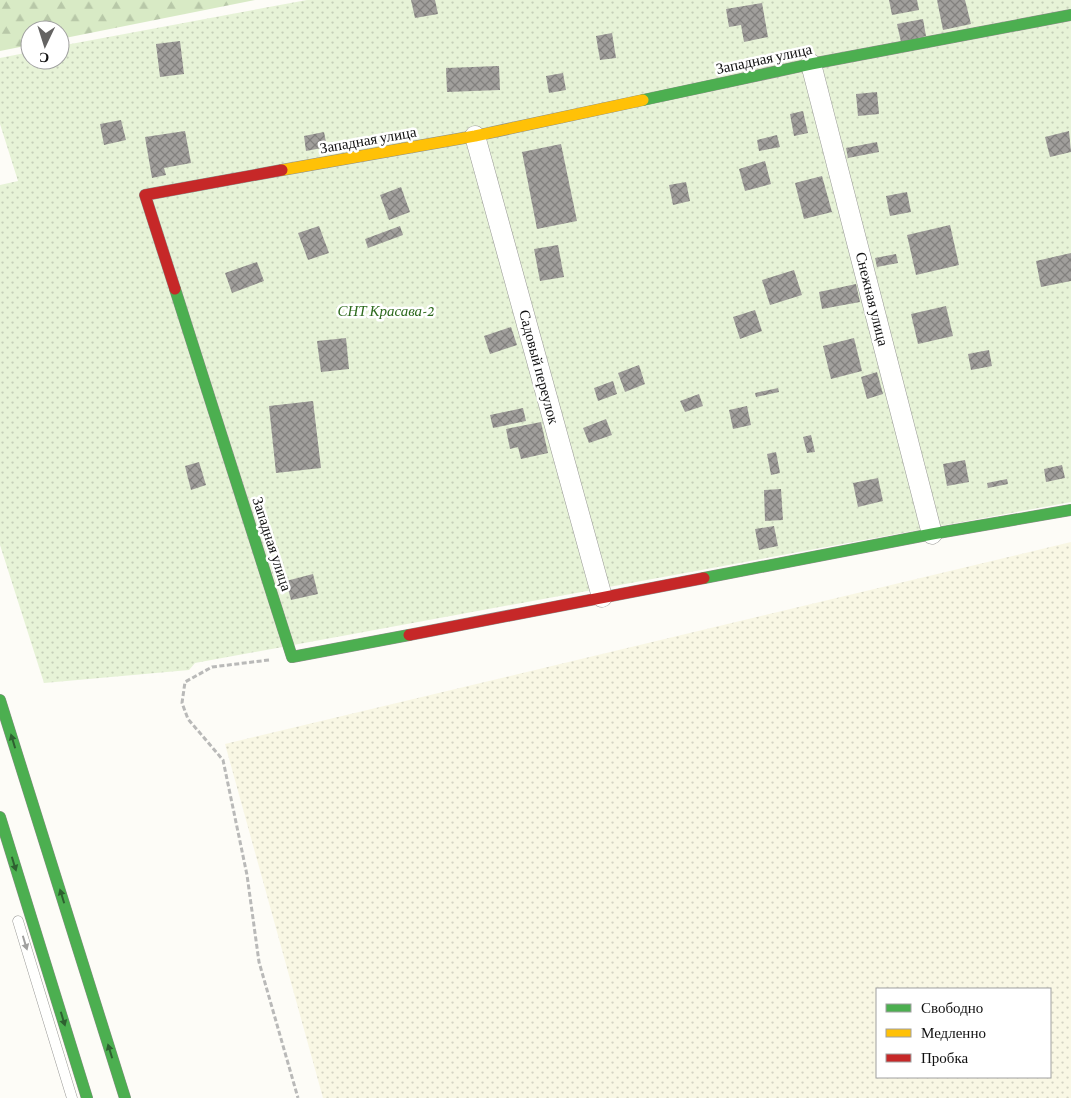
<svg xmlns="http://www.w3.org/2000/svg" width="1071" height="1098" font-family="'Crimson Pro',serif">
	<defs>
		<pattern id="farmland-dots" width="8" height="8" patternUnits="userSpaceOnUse" patternTransform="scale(1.25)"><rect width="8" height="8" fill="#f9f7e4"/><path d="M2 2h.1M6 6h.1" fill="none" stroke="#d4d3c3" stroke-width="1.8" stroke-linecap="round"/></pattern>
		<pattern id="green-dots" width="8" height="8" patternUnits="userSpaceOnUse" patternTransform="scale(1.25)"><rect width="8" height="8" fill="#e7f3d7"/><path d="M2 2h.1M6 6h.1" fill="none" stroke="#c5cfb8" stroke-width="1.8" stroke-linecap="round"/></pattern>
		<pattern id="forest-firs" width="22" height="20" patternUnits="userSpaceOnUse" patternTransform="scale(1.25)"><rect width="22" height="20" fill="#d8eac5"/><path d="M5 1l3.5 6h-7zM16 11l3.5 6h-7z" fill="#b8c8a8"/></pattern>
		<pattern id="building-cross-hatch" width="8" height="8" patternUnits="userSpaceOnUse" patternTransform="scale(1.25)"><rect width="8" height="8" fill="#a19f9c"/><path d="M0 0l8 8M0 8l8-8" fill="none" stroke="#82807e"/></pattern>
	</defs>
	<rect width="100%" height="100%" fill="#fdfcf7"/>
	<path fill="url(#farmland-dots)" fill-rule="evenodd" d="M 1071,542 L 1071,1098 L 323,1098 L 225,744 ZM 877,989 L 1050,989 L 1050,1077 L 877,1077 Z"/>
	<path fill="url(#green-dots)" d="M 307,0 L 1071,0 L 1071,502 L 195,663 L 189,670 L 44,683 L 0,545 L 0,185 L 18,181 L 0,124 L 0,58 L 30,52 L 30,60 L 60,60 L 60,46 Z"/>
	<path fill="url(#forest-firs)" d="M 0,0 L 255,0 L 60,39 L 60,30 L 30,30 L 30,45 L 0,51 Z"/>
	<path fill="url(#building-cross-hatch)" d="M 411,0 L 435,0 L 438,14 L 415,18 Z
		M 889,0 L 917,0 L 919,10 L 892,15 Z
		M 937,0 L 965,0 L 971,24 L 943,30 Z
		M 762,3 L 768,37 L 744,42 L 741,25 L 729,27 L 726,9 Z
		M 923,19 L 926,36 L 901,42 L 897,24 Z
		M 612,33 L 616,58 L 600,60 L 596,36 Z
		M 180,41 L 184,74 L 160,77 L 156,44 Z
		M 499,66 L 500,90 L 447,92 L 446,68 Z
		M 563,73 L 566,90 L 549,93 L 546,76 Z
		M 877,92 L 879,114 L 858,116 L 856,94 Z
		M 803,111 L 808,133 L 794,136 L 790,114 Z
		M 121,120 L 126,140 L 104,145 L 100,124 Z
		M 185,131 L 191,163 L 164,168 L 166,175 L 152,178 L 145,137 Z
		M 1069,131 L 1071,152 L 1050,157 L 1045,137 Z
		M 324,132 L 327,147 L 306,151 L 304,136 Z
		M 777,135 L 780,147 L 759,151 L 757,140 Z
		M 877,142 L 879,152 L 848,158 L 846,148 Z
		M 561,144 L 577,221 L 537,229 L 522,152 Z
		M 765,161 L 771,184 L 745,191 L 739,169 Z
		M 822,176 L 832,212 L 804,219 L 795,183 Z
		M 686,182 L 690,201 L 673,205 L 669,185 Z
		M 401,187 L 410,212 L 389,220 L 380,195 Z
		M 907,192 L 911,212 L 890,216 L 886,196 Z
		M 950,225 L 959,265 L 916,275 L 907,235 Z
		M 319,226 L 329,253 L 308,260 L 298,233 Z
		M 400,226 L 403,235 L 368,248 L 365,239 Z
		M 558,245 L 564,277 L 540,281 L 534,249 Z
		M 1071,253 L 1071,281 L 1041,287 L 1036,261 Z
		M 896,254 L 898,263 L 877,267 L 875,258 Z
		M 257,262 L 264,281 L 232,293 L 225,273 Z
		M 794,270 L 802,295 L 770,305 L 762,280 Z
		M 856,284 L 860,302 L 822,309 L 819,292 Z
		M 946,306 L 953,336 L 918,344 L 911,314 Z
		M 755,310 L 762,331 L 740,339 L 733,317 Z
		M 511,327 L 517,345 L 490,354 L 484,336 Z
		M 346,338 L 349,369 L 321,372 L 317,341 Z
		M 854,338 L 862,371 L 831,379 L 823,346 Z
		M 989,350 L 992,366 L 971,370 L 968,354 Z
		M 639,365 L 645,384 L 625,392 L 618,373 Z
		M 877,372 L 883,394 L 867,399 L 861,377 Z
		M 613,381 L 617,394 L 598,401 L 594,388 Z
		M 778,388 L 779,392 L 756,397 L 755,393 Z
		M 699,394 L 703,406 L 685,412 L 680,401 Z
		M 313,401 L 321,468 L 276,473 L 269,406 Z
		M 747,406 L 751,425 L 733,429 L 729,410 Z
		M 523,408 L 526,421 L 493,428 L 490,415 Z
		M 606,419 L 612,435 L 589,443 L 583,428 Z
		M 541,422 L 548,453 L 521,459 L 518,447 L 510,449 L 506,429 Z
		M 811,435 L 815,452 L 807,453 L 803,437 Z
		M 776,452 L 780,473 L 771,475 L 767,454 Z
		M 965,460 L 969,482 L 947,486 L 943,464 Z
		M 199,462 L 206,485 L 191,490 L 185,466 Z
		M 1062,465 L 1065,478 L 1046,482 L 1044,469 Z
		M 878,478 L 883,501 L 858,507 L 853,483 Z
		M 1007,479 L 1008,484 L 988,488 L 987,483 Z
		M 781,489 L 783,520 L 765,521 L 764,490 Z
		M 774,526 L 778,546 L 759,550 L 755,529 Z
		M 313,574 L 318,594 L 291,600 L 286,581 Z"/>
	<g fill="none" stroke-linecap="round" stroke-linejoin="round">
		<g stroke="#979795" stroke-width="11">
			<path id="lane" d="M 18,921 L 72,1098"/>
		</g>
		<g stroke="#979795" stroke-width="21">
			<path id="street" d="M 811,64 L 932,534
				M 475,136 L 602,597"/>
		</g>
		<g stroke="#8e8d8b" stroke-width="12">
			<path id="fast" d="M 643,100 L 811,64 L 1071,15
				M 175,289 L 292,657 L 409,635
				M 704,578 L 932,534 L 1071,510
				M 0,700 L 125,1098
				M 0,817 L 87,1098"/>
		</g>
		<g stroke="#8e8d8b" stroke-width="12">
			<path id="slow" d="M 282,170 L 475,136 L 643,100"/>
		</g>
		<g stroke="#8e8d8b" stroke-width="12">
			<path id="jam" d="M 175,289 L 145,195 L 282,170
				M 409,635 L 704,578"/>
		</g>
		<path stroke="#b9b9b8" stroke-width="3" stroke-dasharray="5 2.5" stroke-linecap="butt" d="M 269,660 L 212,667 L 185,682 L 182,703 L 188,719 L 223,760 L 247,875 L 259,962 L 298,1098"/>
		<use href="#lane" stroke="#fffffe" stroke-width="10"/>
		<use href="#street" stroke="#fffffe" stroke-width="20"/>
		<use href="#fast" stroke="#4caf50" stroke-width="11"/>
		<use href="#slow" stroke="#ffc107" stroke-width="11"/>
		<use href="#jam" stroke="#c62828" stroke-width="11"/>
	</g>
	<defs><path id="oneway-solid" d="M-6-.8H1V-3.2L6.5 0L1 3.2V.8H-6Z" transform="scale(1.25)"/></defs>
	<g fill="#2e6030">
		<use href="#oneway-solid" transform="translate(13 741) rotate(-107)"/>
		<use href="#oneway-solid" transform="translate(14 864) rotate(73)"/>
		<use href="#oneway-solid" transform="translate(62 896) rotate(-107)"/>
		<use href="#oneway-solid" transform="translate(63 1019) rotate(73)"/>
		<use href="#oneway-solid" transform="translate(110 1051) rotate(-107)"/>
	</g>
	<use fill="#a0a09f" href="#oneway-solid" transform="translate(25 943) rotate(73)"/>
	<g text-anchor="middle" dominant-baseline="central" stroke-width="5" stroke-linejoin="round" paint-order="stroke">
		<g font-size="15" fill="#111" stroke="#fff">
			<text transform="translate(764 59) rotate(-12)">Западная улица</text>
			<text transform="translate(368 140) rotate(-10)">Западная улица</text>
			<text transform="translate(872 299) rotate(76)">Снежная улица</text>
			<text transform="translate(539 367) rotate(75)">Садовый переулок</text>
			<text transform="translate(272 544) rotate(72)">Западная улица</text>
		</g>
		<g font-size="15" font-style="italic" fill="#2f6b1f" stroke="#fff">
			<text x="386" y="311">СНТ Красава-2</text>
		</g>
	</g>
	<rect x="876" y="988" width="175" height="90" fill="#ffffff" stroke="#a0a0a0"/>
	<rect x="886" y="1004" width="25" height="8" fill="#4caf50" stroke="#a0a0a0"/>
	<text x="921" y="1013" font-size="15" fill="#111111">Свободно</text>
	<rect x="886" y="1029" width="25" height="8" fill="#ffc107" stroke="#a0a0a0"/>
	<text x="921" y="1038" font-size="15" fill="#111111">Медленно</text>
	<rect x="886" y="1054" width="25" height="8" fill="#c62828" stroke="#a0a0a0"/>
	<text x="921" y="1063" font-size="15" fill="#111111">Пробка</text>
	<g transform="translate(45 45) rotate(184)"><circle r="24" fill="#ffffff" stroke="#a0a0a0"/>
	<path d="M0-4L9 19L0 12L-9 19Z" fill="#646362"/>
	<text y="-8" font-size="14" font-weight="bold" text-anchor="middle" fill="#111111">С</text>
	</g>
</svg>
